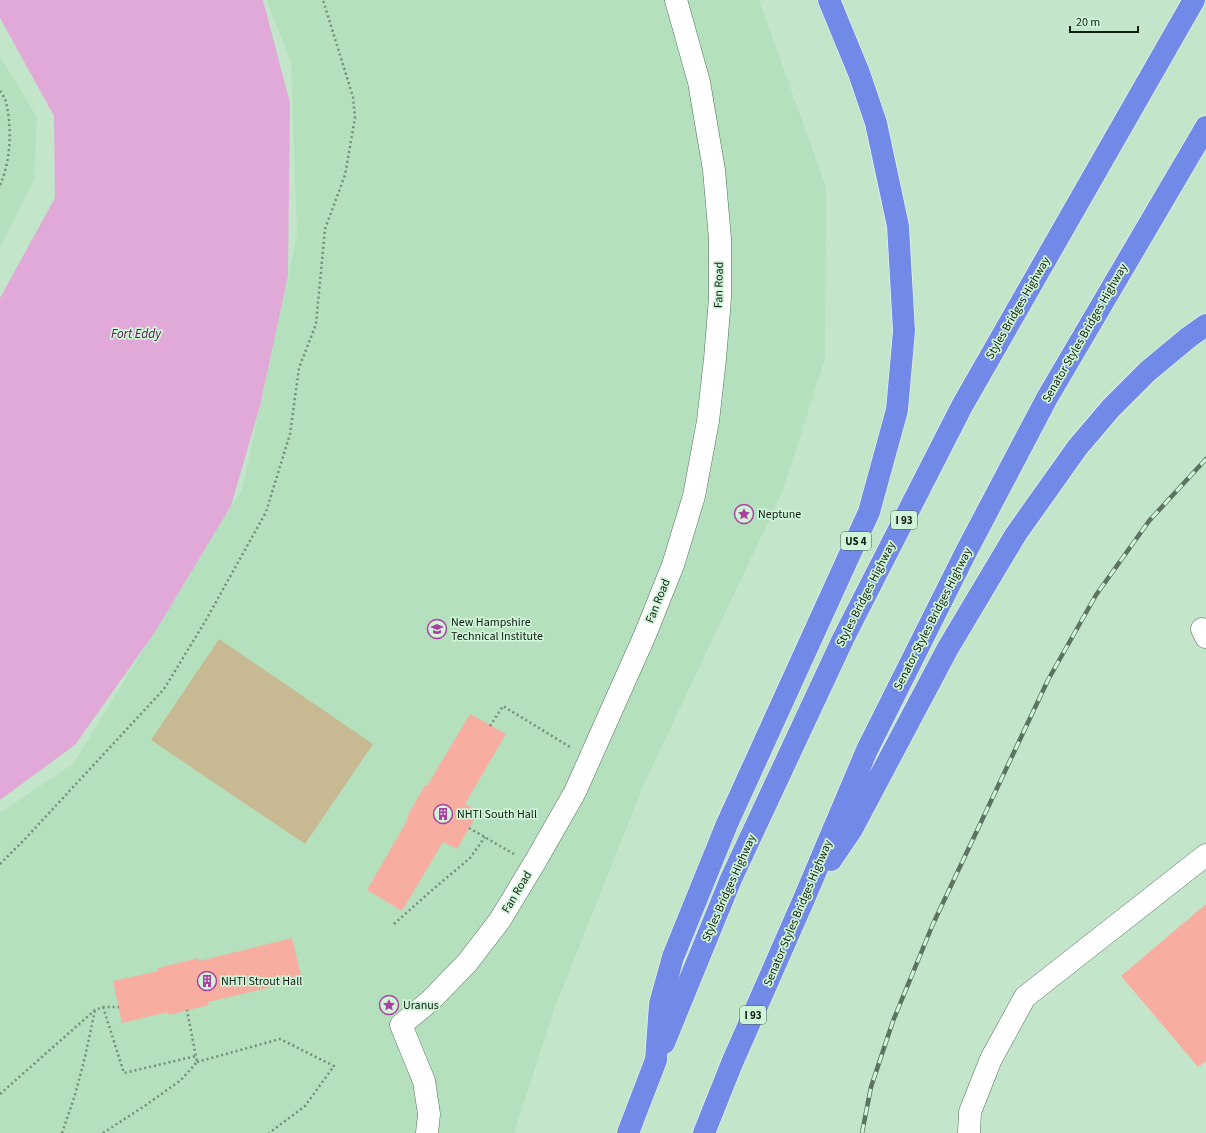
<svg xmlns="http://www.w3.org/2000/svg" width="1206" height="1133" font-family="'Source Sans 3',sans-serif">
	<rect width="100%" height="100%" fill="#c3e6ca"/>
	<path fill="#b5e0be" d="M 266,0 L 759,0 L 826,187 L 825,359 L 782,493 L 644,784 L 554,1010 L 514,1133 L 0,1133 L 0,813 L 73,764 L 242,489 L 297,236 L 291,62 Z
		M 0,56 L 37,117 L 34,180 L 0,248 Z"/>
	<path fill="#c7ba92" d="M 219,639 L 373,744 L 305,844 L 151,740 Z"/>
	<path fill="#e0a9d8" d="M 0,0 L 263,0 L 290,103 L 288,276 L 260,406 L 231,506 L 155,632 L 75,745 L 0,800 L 0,298 L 55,198 L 54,116 L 0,18 Z"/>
	<path fill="#f7aea0" d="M 470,714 L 506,734 L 465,804 L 479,811 L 457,849 L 443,842 L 402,911 L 367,890 L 408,819 L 407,817 L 425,785 L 427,786 Z
		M 1206,904 L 1206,1061 L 1198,1067 L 1121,976 Z
		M 292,938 L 302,980 L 208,1002 L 209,1005 L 169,1015 L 168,1012 L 122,1023 L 113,981 L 158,971 L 158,968 L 198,958 L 199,961 Z"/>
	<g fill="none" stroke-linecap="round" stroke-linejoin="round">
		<g stroke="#507058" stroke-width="23">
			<path id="minor" d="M 1202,629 L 1206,637
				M 427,1133 L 429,1114 L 424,1081 L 401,1025 L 430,1001 L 467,963 L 500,920 L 535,862 L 575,792 L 645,635 L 673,565 L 694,496 L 708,421 L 715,359 L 720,298 L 720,239 L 714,170 L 699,82 L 676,0
				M 969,1133 L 970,1112 L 991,1059 L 1025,997 L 1206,855"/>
		</g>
		<g stroke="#fff" stroke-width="23">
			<path id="highway" d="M 831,860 L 852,829 L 948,648 L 1016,534 L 1077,448 L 1111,408 L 1148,371 L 1189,337 L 1206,325
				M 664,1043 L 731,879 L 843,639 L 962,406 L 1194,0
				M 628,1133 L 656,1060 L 660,1004 L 673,957 L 727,824 L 869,512 L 897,410 L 904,331 L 898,226 L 876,123 L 859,73 L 829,0
				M 704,1133 L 732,1063 L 804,899 L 867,750 L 967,550 L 1047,398 L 1206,127"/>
		</g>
		<path stroke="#738c78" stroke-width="2.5" stroke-dasharray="2 3" stroke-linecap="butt" d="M 0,91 C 2,94 5,98 6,102 C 12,127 11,161 0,185
			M 490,726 L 503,706 L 570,747
			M 469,828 L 514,854
			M 0,864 L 25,839 L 164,689 L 206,620 L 266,512 L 290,434 L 299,368 L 316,324 L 325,229 L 345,175 L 355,118 L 353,97 L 323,0
			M 394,924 L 431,891 L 470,858 L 485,837
			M 103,1007 L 124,1073 L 196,1056
			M 197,1062 L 280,1039 L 334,1066 L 305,1106 L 269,1133
			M 0,1094 L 95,1010 L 103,1007 L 119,1007
			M 62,1133 L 75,1095 L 85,1057 L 95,1010
			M 103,1133 L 146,1105 L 181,1080 L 197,1062 L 187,1010"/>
		<use href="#minor" stroke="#fff" stroke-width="22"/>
		<use href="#highway" stroke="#7189e7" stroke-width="22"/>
		<g stroke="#5c7361" stroke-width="4.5">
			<path id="rail" d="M 862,1133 L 871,1087 L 893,1021 L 933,924 L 1048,680 L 1096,595 L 1149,521 L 1206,459"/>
		</g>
		<use href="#rail" stroke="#d0f4d7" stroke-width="3" stroke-dasharray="9" stroke-linecap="butt"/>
	</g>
	<defs>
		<g id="sight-ring" transform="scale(1)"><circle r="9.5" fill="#d0f4d7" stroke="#ac41a2" stroke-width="1.5"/><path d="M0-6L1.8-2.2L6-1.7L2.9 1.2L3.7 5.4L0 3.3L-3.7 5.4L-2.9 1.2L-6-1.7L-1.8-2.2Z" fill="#ac41a2"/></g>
		<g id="university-ring" transform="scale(1)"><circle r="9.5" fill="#d0f4d7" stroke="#ac41a2" stroke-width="1.5"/><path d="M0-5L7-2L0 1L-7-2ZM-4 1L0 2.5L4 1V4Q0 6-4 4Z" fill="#ac41a2"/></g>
		<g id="building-ring" transform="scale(1)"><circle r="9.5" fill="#d0f4d7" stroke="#ac41a2" stroke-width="1.5"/><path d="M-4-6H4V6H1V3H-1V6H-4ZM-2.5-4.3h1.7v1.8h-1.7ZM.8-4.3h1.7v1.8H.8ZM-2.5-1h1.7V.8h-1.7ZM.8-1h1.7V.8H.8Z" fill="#ac41a2"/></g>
	</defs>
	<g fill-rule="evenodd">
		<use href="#sight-ring" x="744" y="514"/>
		<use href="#university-ring" x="437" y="629"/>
		<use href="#building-ring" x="443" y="814"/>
		<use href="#building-ring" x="207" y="981"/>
		<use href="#sight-ring" x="389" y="1005"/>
	</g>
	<g text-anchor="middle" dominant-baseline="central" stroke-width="3.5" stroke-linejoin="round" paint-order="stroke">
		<g fill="#d0f4d7" stroke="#4a5e4e" stroke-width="1">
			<rect x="891" y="511" width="26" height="18" rx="3"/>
			<rect x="841" y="532" width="30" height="18" rx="3"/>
			<rect x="740" y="1006" width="26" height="18" rx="3"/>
		</g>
		<g font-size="11" font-weight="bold" fill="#101d13">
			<text x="904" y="520">I 93</text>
			<text x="856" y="541">US 4</text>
			<text x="753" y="1015">I 93</text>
		</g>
		<g font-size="12" fill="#101d13" stroke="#d0f4d7">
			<text transform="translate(719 285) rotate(-89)">Fan Road</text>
			<text transform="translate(1018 308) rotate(-60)">Styles Bridges Highway</text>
			<text transform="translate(1085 333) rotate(-60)">Senator Styles Bridges Highway</text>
			<text transform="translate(866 594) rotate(-63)">Styles Bridges Highway</text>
			<text transform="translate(658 601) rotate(-68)">Fan Road</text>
			<text transform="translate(933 619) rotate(-63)">Senator Styles Bridges Highway</text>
			<text transform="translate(729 888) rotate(-66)">Styles Bridges Highway</text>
			<text transform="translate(517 892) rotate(-59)">Fan Road</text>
			<text transform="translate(798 913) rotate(-67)">Senator Styles Bridges Highway</text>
		</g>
		<g font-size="12" fill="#101d13" stroke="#d0f4d7" text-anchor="start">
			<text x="758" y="514">Neptune</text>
			<text x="451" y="622">New Hampshire<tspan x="451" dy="14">Technical Institute</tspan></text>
			<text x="457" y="814">NHTI South Hall</text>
			<text x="221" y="981">NHTI Strout Hall</text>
			<text x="403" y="1005">Uranus</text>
		</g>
		<g font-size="13" font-style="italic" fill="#591953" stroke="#d0f4d7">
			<text x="136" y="334">Fort Eddy</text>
		</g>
	</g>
	<path d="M1070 26v6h68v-6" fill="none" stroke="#101d13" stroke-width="2"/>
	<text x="1076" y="26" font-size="12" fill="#101d13" stroke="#d0f4d7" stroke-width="3" paint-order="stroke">20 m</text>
</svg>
